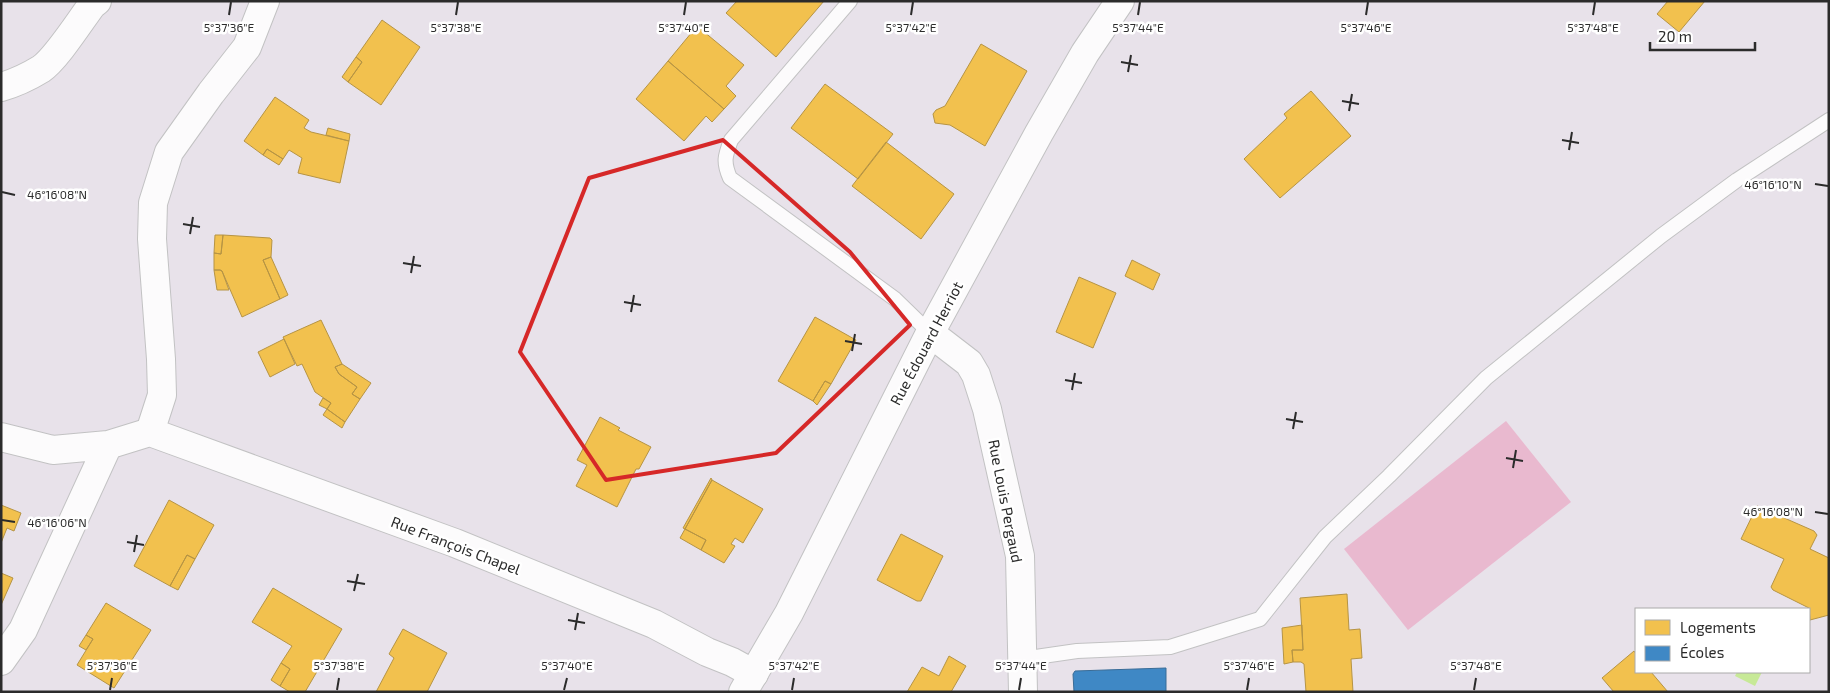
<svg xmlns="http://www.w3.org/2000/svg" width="1830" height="693" font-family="'Exo 2',sans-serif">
	<rect width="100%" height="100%" fill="#e8e2ea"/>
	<path fill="#e9b9cf" d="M 1506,421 L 1571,502 L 1408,630 L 1344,549 Z"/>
	<path fill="#c7e997" d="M 1737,672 L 1762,672 L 1755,686 L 1735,676 Z"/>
	<path fill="#f2c14e" stroke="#b69444" d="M 737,1 L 824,1 L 776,57 L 726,13 Z
		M 1668,1 L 1705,1 L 1679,32 L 1657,14 Z
		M 382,20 L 420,47 L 381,105 L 348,82 L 362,62 L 356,57 Z
		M 697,26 L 744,65 L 726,86 L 736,96 L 724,109 L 668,61 Z
		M 981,44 L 1027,71 L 985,146 L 950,125 L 935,123 L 933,114 L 936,110 L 945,106 Z
		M 356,57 L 362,62 L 348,82 L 342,77 Z
		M 668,61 L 724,109 L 712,122 L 706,116 L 684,141 L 636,99 Z
		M 825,84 L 893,134 L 858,179 L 791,128 Z
		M 1311,91 L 1351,136 L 1280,198 L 1244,159 L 1287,118 L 1284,114 Z
		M 275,97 L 309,120 L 304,128 L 311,132 L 349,141 L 340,183 L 298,173 L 302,158 L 289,150 L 283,159 L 267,149 L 263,155 L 244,141 Z
		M 328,128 L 350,134 L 349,141 L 326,135 Z
		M 886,142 L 954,194 L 921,239 L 852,186 Z
		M 267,149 L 283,159 L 279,165 L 263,155 Z
		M 215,235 L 223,235 L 221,254 L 214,253 Z
		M 223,235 L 270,238 L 272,240 L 271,257 L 263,260 L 280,299 L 242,317 L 222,271 L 220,270 L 214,270 L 214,253 L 221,254 Z
		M 271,257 L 288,295 L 280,299 L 263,260 Z
		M 1132,260 L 1160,274 L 1153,290 L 1125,276 Z
		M 214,270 L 220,270 L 222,271 L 229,290 L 217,290 Z
		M 1079,277 L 1116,293 L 1093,348 L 1056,332 Z
		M 815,317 L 856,340 L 831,384 L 825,381 L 813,401 L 778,381 Z
		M 321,320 L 342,364 L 335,367 L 339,374 L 357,387 L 352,394 L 360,399 L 345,422 L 327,409 L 331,403 L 315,392 L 302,364 L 297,366 L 283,337 Z
		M 284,339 L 295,364 L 270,377 L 258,352 Z
		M 342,364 L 371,383 L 360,399 L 352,394 L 357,387 L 339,374 L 335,367 Z
		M 825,381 L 831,384 L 817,405 L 813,401 Z
		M 323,398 L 331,403 L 327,409 L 319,405 Z
		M 327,409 L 345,422 L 342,428 L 323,415 Z
		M 600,417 L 620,428 L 618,430 L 651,447 L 639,469 L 636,469 L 617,507 L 576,486 L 587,465 L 577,460 Z
		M 711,478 L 712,480 L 685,529 L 683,528 Z
		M 712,480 L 763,509 L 743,543 L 735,538 L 731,544 L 735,546 L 724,563 L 701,550 L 706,540 L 685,529 Z
		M 169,500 L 214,525 L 195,559 L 187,555 L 170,586 L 134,566 Z
		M 1,505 L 21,513 L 14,531 L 7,528 L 1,543 Z
		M 1757,506 L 1814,531 L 1817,535 L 1810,549 L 1829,558 L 1829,615 L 1810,620 L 1809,608 L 1773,590 L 1771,587 L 1784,559 L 1741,539 Z
		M 685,529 L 706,540 L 701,550 L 680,538 Z
		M 901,534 L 943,556 L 921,601 L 917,601 L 877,580 Z
		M 187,555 L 195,559 L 178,590 L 170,586 Z
		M 1,573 L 13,578 L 1,605 Z
		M 273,588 L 342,629 L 305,692 L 290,692 L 280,686 L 290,669 L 281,663 L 292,646 L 252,622 Z
		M 1347,594 L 1349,630 L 1360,629 L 1362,658 L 1351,659 L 1353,692 L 1306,692 L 1304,664 L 1301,662 L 1293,662 L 1292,650 L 1303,650 L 1300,598 Z
		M 106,603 L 151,630 L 114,688 L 77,665 L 93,639 L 86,635 Z
		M 1302,625 L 1303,650 L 1292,650 L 1293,662 L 1284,664 L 1282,628 Z
		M 403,629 L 447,653 L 427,692 L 376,692 L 394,658 L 389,654 Z
		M 86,635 L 93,639 L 86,650 L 79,646 Z
		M 1634,651 L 1636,654 L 1636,672 L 1651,672 L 1668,692 L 1614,692 L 1602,678 Z
		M 949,656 L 966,666 L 951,692 L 907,692 L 922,667 L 939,676 Z
		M 281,663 L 290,669 L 280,686 L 271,680 Z"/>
	<path fill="#3f88c5" stroke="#396c97" d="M 1166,668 L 1166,692 L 1074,692 L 1073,674 L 1075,671 Z"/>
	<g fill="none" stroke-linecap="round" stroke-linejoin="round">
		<g stroke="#c2c2c3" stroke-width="16">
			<path id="service" d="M 850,1 L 731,140 C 725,156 723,162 730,178 L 895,299 L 930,333
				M 1022,659 L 1077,651 L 1170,647 L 1260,619 L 1325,537 L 1389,476 L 1486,378 L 1661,236 L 1737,180 L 1829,120"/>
		</g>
		<g stroke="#c2c2c3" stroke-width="30">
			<path id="minor" d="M 1,87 C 15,83 28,77 41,69 C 56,59 80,21 92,5 L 97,1
				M 930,333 L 969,363 L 976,375 L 987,409 L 1020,556 L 1023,692
				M 150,432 L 162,395 L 161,359 L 152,239 L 153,203 L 169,152 L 211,93 L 247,47 L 265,1
				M 1,437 L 53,450 L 108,445 L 150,432 L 455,543 L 654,624 L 707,652 L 732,662 L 754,674
				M 1,661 L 23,630 L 108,445"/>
		</g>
		<g stroke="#c2c2c3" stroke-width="30">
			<path id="tertiary" d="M 743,692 L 789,613 L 930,333 L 1039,133 L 1085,53 L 1120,1"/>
		</g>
		<use href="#service" stroke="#fcfbfc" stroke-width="14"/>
		<use href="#minor" stroke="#fcfbfc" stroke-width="28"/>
		<use href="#tertiary" stroke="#fcfbfc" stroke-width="28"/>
	</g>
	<path fill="none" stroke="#d62828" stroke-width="4" stroke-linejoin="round" d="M 723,140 L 850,252 L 910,325 L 776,453 L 606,480 L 520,352 L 589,178 Z"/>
	<path fill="none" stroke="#2b2b2b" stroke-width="2" d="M 229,15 L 231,2M 456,15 L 458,2M 684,15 L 686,2M 911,15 L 913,2M 1138,15 L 1140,2M 1366,15 L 1368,2M 1593,15 L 1595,2M 1121,62 L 1138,65M 1128,72 L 1131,55M 1342,101 L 1359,104M 1349,111 L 1352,94M 1562,140 L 1579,143M 1569,150 L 1572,132M 1815,184 L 1828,186M 2,192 L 15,195M 183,224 L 200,227M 190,234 L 193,217M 403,263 L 421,266M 411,273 L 414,256M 624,302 L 641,305M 631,312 L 634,295M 845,341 L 862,344M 852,351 L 855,334M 1065,380 L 1082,383M 1072,390 L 1075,373M 1286,419 L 1303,422M 1293,429 L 1296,412M 1506,458 L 1523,461M 1513,468 L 1516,450M 1815,512 L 1828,514M 2,520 L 15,522M 127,542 L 144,545M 134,552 L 137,535M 347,581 L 365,584M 354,591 L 358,574M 568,620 L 585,623M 575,630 L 578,613M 110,690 L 112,678M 337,690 L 339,678M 564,690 L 567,678M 792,690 L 794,678M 1019,690 L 1021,678M 1247,690 L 1249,678M 1474,690 L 1476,678"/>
	<g text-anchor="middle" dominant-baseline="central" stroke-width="5" stroke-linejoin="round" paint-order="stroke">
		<g font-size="15" fill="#2b2b2b" stroke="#fff">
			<text transform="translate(926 343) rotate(-62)">Rue Édouard Herriot</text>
			<text transform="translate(1006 501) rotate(79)">Rue Louis Pergaud</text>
			<text transform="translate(456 545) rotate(21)">Rue François Chapel</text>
		</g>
	</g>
	<g font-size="12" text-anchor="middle" fill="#2b2b2b" stroke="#fff" stroke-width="5" stroke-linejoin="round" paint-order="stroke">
		<text x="229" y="32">5°37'36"E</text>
		<text x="456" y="32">5°37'38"E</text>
		<text x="684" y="32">5°37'40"E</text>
		<text x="911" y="32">5°37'42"E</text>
		<text x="1138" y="32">5°37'44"E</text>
		<text x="1593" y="32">5°37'48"E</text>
		<text x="1366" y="32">5°37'46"E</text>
		<text x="1773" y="189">46°16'10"N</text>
		<text x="57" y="199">46°16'08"N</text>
		<text x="1773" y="516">46°16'08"N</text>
		<text x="57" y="527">46°16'06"N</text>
		<text x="112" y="670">5°37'36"E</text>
		<text x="339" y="670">5°37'38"E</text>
		<text x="567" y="670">5°37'40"E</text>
		<text x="794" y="670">5°37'42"E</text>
		<text x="1021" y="670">5°37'44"E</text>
		<text x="1249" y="670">5°37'46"E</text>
		<text x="1476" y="670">5°37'48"E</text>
	</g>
	<rect width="1830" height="693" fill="none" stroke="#2b2b2b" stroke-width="5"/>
	<rect x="1635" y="608" width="175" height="65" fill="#ffffff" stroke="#aaaaaa"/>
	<rect x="1645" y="620" width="25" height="15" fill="#f2c14e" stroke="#aaaaaa"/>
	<text x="1680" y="633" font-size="15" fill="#2b2b2b">Logements</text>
	<rect x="1645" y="646" width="25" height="15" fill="#3f88c5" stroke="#aaaaaa"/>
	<text x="1680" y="658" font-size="15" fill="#2b2b2b">Écoles</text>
	<path d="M1650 42v8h105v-8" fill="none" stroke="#2b2b2b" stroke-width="2.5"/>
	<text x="1658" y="42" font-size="15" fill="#2b2b2b" stroke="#ffffff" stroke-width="4" paint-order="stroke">20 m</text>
</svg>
